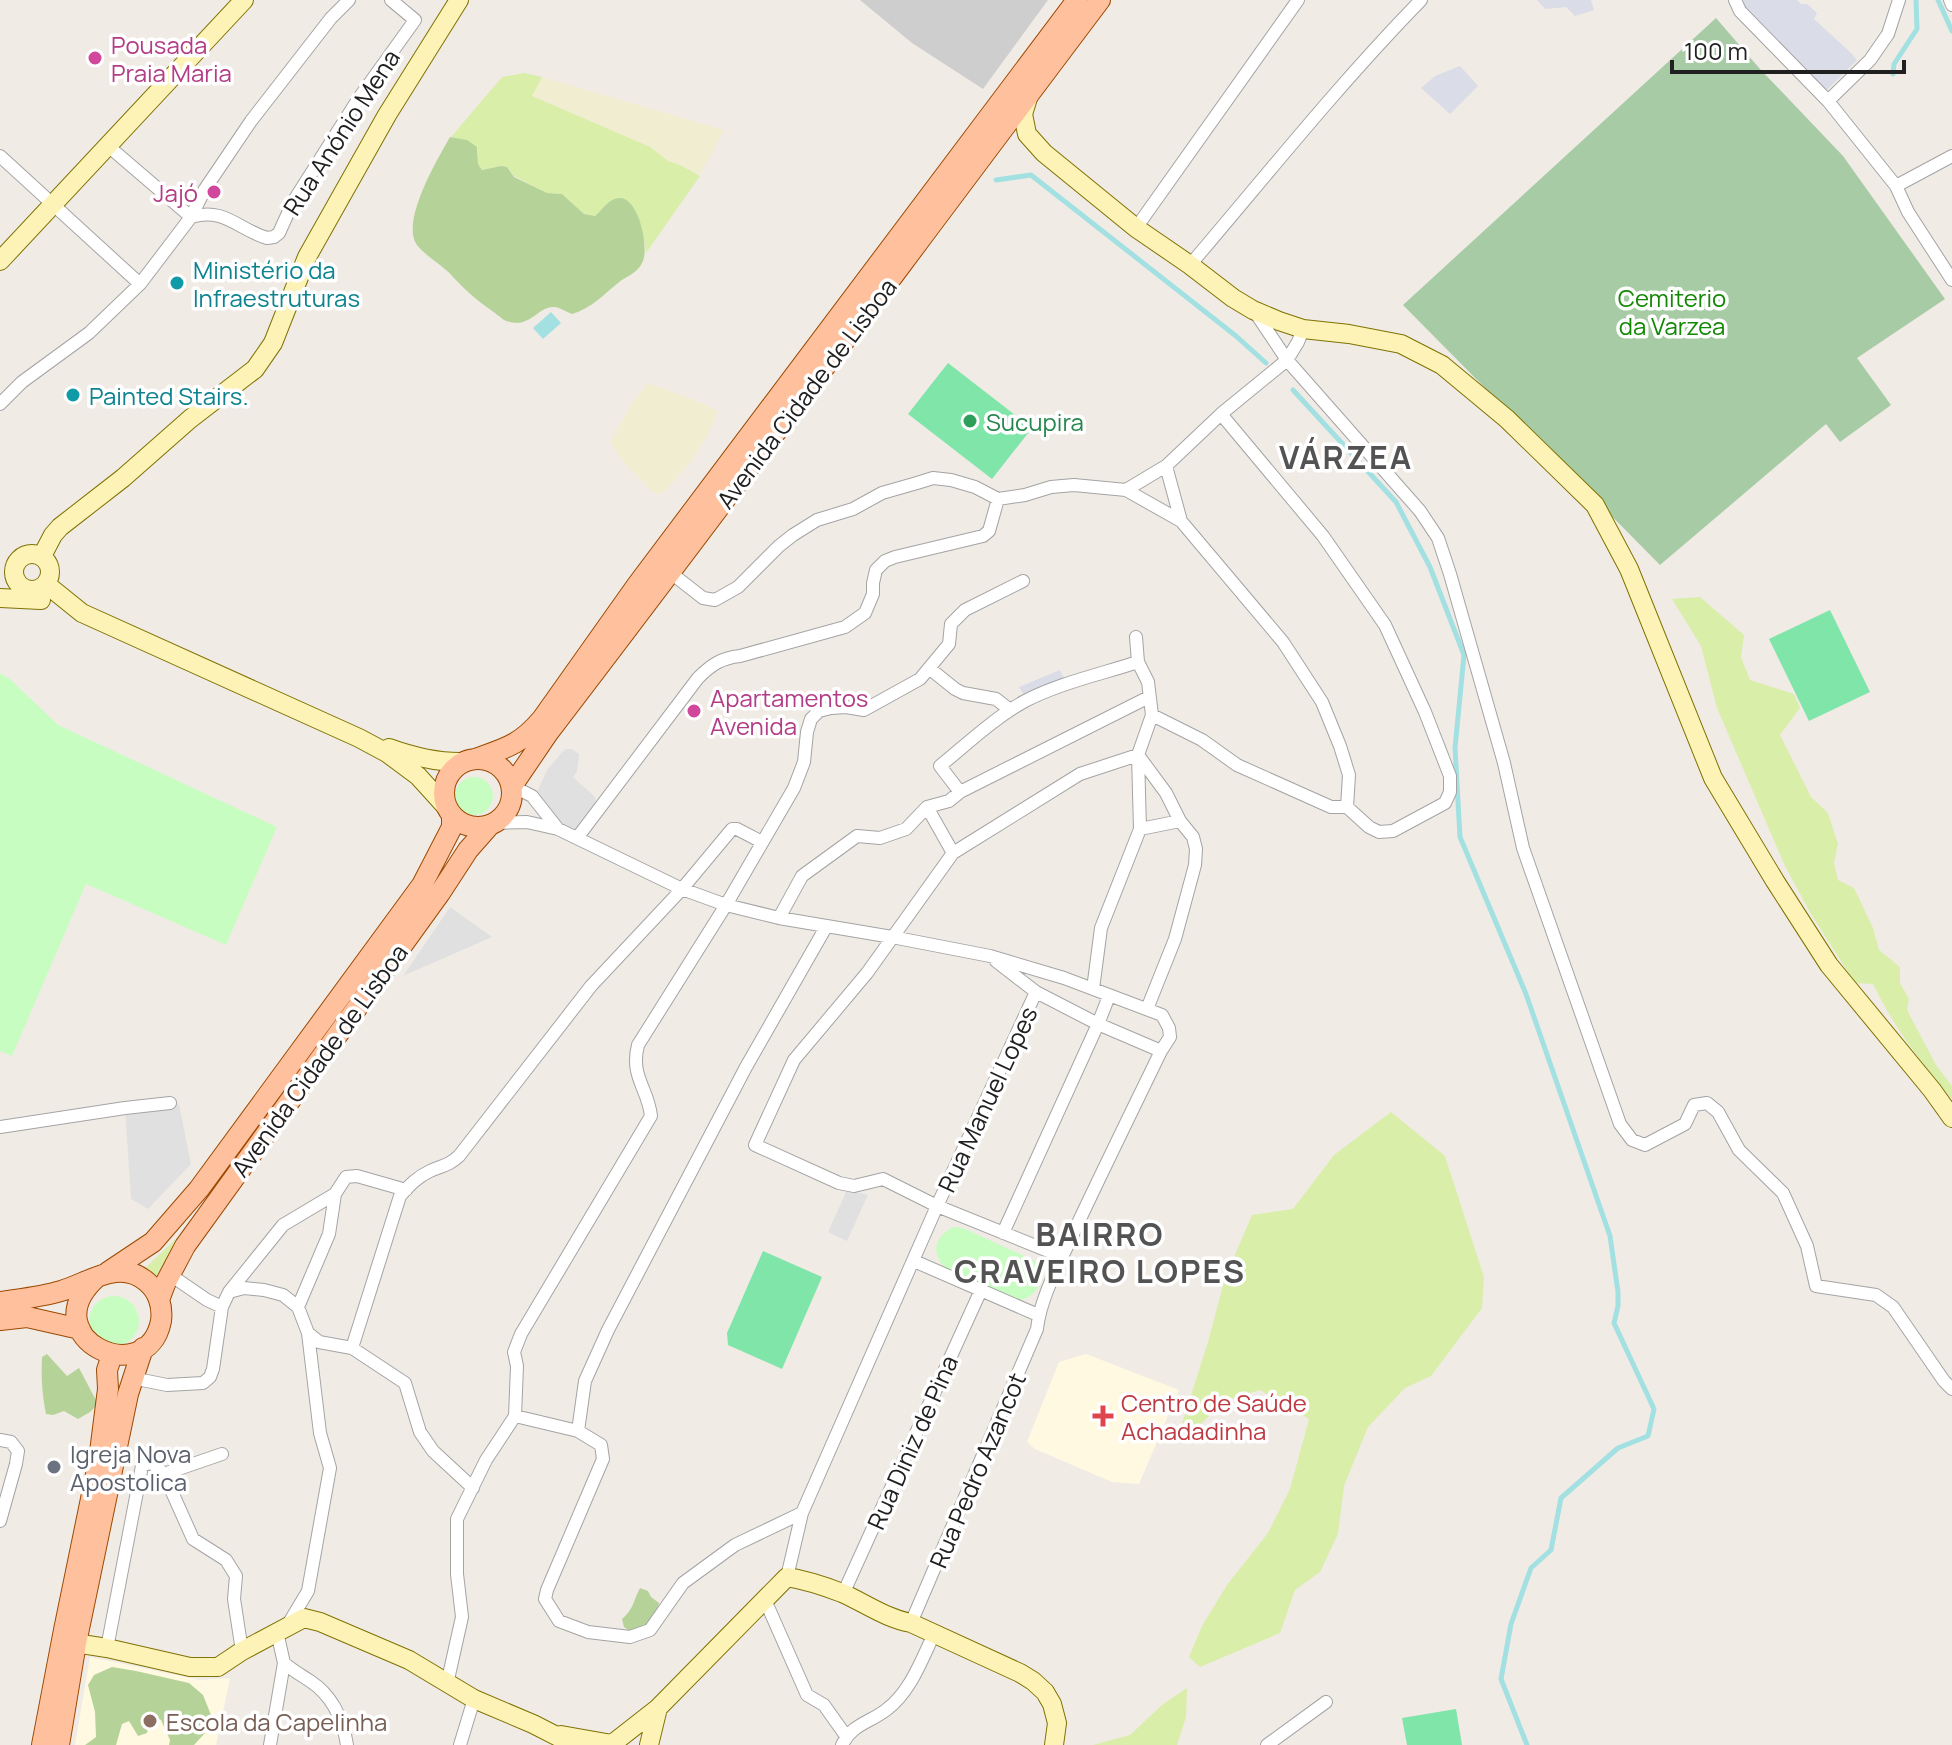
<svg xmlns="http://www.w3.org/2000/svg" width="1952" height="1745" font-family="Manrope,sans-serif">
	<rect width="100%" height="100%" fill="#f1ebe6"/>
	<path fill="#fff9e1" d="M 1086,1354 L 1179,1390 L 1139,1484 L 1112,1482 L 1035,1449 L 1027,1442 L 1059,1362 Z
		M 90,1657 L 200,1680 L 230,1678 L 216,1745 L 75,1745 Z"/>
	<path fill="#cecece" d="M 860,0 L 1048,0 L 983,89 L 912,43 Z"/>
	<path fill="#f1edd0" d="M 542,77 L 724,130 L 700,175 L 681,165 L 668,161 L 659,154 L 531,95 Z
		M 648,383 L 702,403 L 717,411 L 712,426 L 694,458 L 664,492 L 656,494 L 646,486 L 623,461 L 610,442 L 631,405 Z"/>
	<path fill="#d9eea9" d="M 524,73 L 542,77 L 532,96 L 650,147 L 668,161 L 680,165 L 700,176 L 646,253 L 645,243 L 621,198 L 608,203 L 595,216 L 584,214 L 562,194 L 547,193 L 514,176 L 507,167 L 501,166 L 482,170 L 478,164 L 478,149 L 466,140 L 451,137 L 502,77 Z
		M 1700,597 L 1744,635 L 1741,657 L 1750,680 L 1794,694 L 1800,708 L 1780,735 L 1811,797 L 1828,813 L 1838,844 L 1834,863 L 1838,880 L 1854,888 L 1873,928 L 1879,950 L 1900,967 L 1900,983 L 1909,999 L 1907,1010 L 1936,1065 L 1952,1086 L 1952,1099 C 1921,1063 1894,1027 1873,984 L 1855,983 L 1811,914 L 1785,866 L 1717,708 L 1701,646 L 1672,599 Z
		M 1391,1112 L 1445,1156 L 1484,1277 L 1482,1308 L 1431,1376 L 1405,1388 L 1368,1427 L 1344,1486 L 1338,1534 L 1320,1572 L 1295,1590 L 1280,1633 L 1200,1667 L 1189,1657 L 1202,1626 L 1227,1585 L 1268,1533 L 1290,1489 L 1309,1419 L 1260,1390 L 1224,1401 L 1191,1434 L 1180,1430 L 1208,1342 L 1225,1278 L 1252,1215 L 1293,1209 L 1334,1155 Z
		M 181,1234 L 155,1284 L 141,1272 Z
		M 1187,1688 L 1186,1717 L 1177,1745 L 1093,1745 L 1130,1735 L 1162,1705 Z"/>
	<path fill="#b5d398" d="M 450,137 L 467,140 L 477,147 L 478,164 L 482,170 L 501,166 L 507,167 L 514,177 L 547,193 L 562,194 L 584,214 L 595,216 C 602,210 609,198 620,198 C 639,198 650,250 642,263 C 637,274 626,276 618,283 C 603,295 592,308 572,314 C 567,312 561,308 555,307 C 537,305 531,331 504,320 C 503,319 496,314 495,313 C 479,302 466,291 453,277 C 443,265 425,256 417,245 C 400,222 438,158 450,137 Z
		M 47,1354 L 67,1376 L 79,1368 L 98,1404 L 90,1412 L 78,1419 L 64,1411 L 53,1415 L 46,1414 C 42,1395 41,1377 42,1357 Z
		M 640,1588 L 648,1591 L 651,1597 L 659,1603 L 657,1612 L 650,1625 L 631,1632 L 624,1627 L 622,1619 C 634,1609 633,1601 640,1588 Z
		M 112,1667 L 136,1671 L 189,1683 L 203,1695 L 211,1715 L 205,1733 L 194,1745 L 169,1745 L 170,1740 L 161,1720 L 151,1715 L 147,1733 L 138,1736 L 129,1721 L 122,1724 L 116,1745 L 85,1745 L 96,1737 L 95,1712 L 88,1685 L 94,1675 Z"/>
	<path fill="#a7cca5" d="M 1716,18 L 1760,69 L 1843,156 L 1945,299 L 1857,358 L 1891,405 L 1840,442 L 1826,424 L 1660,565 L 1403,305 Z"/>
	<path fill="#c8fdc1" d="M 0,673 L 10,679 L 58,725 L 277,827 L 226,945 L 86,884 L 12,1056 L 0,1051 Z
		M455 796a19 19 0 1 1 38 0a19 19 0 1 1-38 0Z
		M 953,1227 L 963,1228 L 1037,1262 C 1045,1282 1039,1294 1019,1301 L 946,1269 C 931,1253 933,1238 953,1227 Z
		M89 1321a25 25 0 1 1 50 0a25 25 0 1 1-50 0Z"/>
	<path fill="#7fe5a9" d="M 948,363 L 1032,428 L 992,479 L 908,414 Z
		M 1830,610 L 1870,692 L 1809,721 L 1769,639 Z
		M 763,1251 L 822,1277 L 782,1369 L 728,1345 L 727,1333 Z
		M 1456,1709 L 1462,1745 L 1407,1745 L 1402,1718 Z"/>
	<path fill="#e0e0e0" d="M 565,749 L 572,749 L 579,754 L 577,772 L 573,777 L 595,797 L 597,811 L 580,834 L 563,827 L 536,794 L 547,770 Z
		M 450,907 L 492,937 L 403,976 Z
		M 179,1104 L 191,1164 L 148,1209 L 131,1199 L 125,1108 Z
		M 847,1190 L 868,1195 L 847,1241 L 828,1232 Z"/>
	<path fill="#dadce7" d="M 1537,0 L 1591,0 L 1594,10 L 1575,16 L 1566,7 L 1545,9 Z
		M 1735,0 L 1797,0 L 1801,4 L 1807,4 L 1817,13 L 1814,19 L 1850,52 L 1857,60 L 1822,95 Z
		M 1460,66 L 1478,86 L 1450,114 L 1421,88 L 1435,76 Z
		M 1060,670 L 1067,684 L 1027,700 L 1019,687 Z"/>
	<path fill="#a3e0e2" d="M 551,312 L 561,323 L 543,339 L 533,328 Z"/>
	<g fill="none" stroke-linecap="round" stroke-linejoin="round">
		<path stroke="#a3e0e2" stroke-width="5" d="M 1938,0 L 1952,31
			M 1893,74 L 1894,64 L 1917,29 L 1916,0
			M 996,180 L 1031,175 L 1236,336 L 1266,363
			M 1293,390 L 1396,502 L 1430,567 L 1464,655 L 1455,748 L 1460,837 L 1526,994 L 1610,1236 L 1618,1292 L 1618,1306 L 1614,1323 L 1654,1409 L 1648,1436 L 1618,1448 L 1561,1498 L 1551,1550 L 1531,1568 L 1511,1624 L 1501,1679 L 1527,1745"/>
		<g stroke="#a4a4a4" stroke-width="14">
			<path id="street" d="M 1735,0 L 1740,11 L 1828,101 L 1870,60 L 1888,34 L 1899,0
				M 1950,0 L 1952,5
				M 1828,101 L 1896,186 L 1908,212 L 1952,280
				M 107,145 L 191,217
				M 0,156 L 140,284
				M 1896,186 L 1952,156
				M 191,217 C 225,207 237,229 267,238 L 274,237 L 279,233 L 293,202 L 359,98 L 415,20 L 391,0
				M 1136,228 L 1298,0
				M 1190,265 C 1266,176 1339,84 1421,0
				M 1255,312 L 1287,360 L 1420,511 L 1438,538 L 1450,574 L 1504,763 L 1523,848 L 1620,1124 L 1632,1140 L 1645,1145 L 1685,1124 L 1694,1105 L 1707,1103 L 1718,1112 L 1739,1150 L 1783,1193 L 1807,1246 L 1816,1286 L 1876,1295 L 1893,1307 L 1944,1381 L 1952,1389
				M 0,404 L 22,382 L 89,333 L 140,284 L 191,217 L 205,189 L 251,121 L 331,18 L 349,0
				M 1221,414 L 1323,536 L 1385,625 L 1425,712 L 1450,776 L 1450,792 L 1445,803 L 1393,831 L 1379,832 L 1369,827 L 1347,807
				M 1126,490 L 1181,521
				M 671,573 L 703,598 L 715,600 L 738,587 L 779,546 L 793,535 L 817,520 L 853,509 L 882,493 L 917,483 L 933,478 L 951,480 L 975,487 L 998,499 L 1025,495 L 1051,487 L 1074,485 L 1126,490 L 1166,466
				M 929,668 L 955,689 L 963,693 L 996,699 L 1010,710
				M 1152,715 L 1202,740 L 1237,765 L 1331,807 L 1347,807 L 1349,775 L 1340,746 L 1322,702 L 1283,642 L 1181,521 L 1166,466 L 1221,414 L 1287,360 L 1298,342 L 1303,329
				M 512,786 L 532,796 L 558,829
				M 960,792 L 940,766 C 967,744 994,718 1025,701 C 1060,683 1101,674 1138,662
				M 927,807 L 953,853 L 867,973 L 794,1060 L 755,1145 L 839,1183 L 854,1186 L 883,1179 L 937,1206 L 1063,1257
				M 496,823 L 527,822 L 558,829 L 682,889 L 726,905 L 779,918 L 892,937 L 990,956 L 1064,978 L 1162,1015 L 1169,1028 L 1170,1037 L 1161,1051 C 1131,1113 1101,1174 1072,1236 C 1059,1264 1040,1299 1037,1329 L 911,1623
				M 1140,829 L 1180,821
				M 577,838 L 698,678 C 711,665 721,658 740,656 L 845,627 L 865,613 L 873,594 L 873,583 L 876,570 L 885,561 L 895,557 L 983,536 L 989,531 L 998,499
				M 953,853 L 1080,774 L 1138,755 L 1166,793 L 1180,821 L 1193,837 L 1196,849 L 1195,865 L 1175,939 L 1147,1009
				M 779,918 L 802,876 L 857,836 L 880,838 L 906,829 L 927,807 L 949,801 L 960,792 L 1149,697
				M 996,961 L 1036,992 L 1098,1024 L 1161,1051
				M 1093,989 L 1101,928 L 1140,829 L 1138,755 L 1152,715 L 1148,682 L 1138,662 L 1136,637
				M 0,1127 L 125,1108 L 170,1103
				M 335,1194 L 346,1177 L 357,1176 L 406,1190
				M 1003,1233 L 1098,1024 L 1109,996
				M 914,1261 L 1038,1315
				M 169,1274 L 207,1300 L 222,1307
				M 229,1292 L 283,1225 L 335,1194 L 329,1234 L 298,1307
				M 352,1348 L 400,1196 C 409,1186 417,1177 430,1171 C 443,1165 448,1166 459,1156 L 591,986 L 682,889 L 732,829 L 737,829 L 762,842
				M 132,1378 L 167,1385 L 203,1383 L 210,1377 L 213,1369 L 222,1307 L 229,1292 L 244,1288 L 264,1290 L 283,1295 L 298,1307 L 308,1333 L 319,1342 L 352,1348 L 405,1383 L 420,1432 L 433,1451 L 473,1488
				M 515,1416 L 578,1431 L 601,1445 L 603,1459 L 547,1590 L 545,1599 L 559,1621 L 588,1632 L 630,1637 L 650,1630 L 683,1583 L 735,1545 L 802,1513
				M 578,1431 L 585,1381 L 608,1330 L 746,1067 L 826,927
				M 0,1440 L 11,1442 L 18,1451 L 16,1464 L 0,1521
				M 164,1474 L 193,1539 L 226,1560 L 236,1576 L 234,1599 L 242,1651
				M 787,1577 L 802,1513 L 937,1206 L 1036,992
				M 843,1594 L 981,1290
				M 765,1600 L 807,1695 L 824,1705 L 846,1736
				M 287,1626 L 308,1591 L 330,1468 L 320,1433 L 308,1333
				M 107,1648 L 142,1466 L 151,1462 L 164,1474 L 222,1454
				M 284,1663 C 292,1670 301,1675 310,1681 C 333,1696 343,1719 347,1745
				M 447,1684 L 462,1617 L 457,1574 L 457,1519 L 486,1460 L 515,1416 L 517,1366 L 514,1352 L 521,1334 L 651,1116 C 648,1088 630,1077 638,1045 L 726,905 L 794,788 L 804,762 L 807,732 L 811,719 L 819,711 L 831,708 L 846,707 L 864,710 L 920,679 L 949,644 L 951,624 L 965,610 L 1023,581
				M 270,1745 L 284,1663 L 277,1632
				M 460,1745 L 474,1699
				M 842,1745 C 852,1724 869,1723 886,1710 C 910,1693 922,1659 934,1634
				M 1267,1745 L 1326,1702"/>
		</g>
		<g stroke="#7e7200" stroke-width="20">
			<path id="secondary" d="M 1028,98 L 1023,114 L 1027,134 L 1044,153 L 1136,228 L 1190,265 L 1233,298 L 1253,310 L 1279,321 L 1303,329 L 1349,334 L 1401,344 L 1442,365 L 1507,419 L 1595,505 L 1629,569 L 1713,778 L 1775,881 L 1829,965 L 1932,1090 L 1952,1118
				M 0,261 L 244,0
				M14 572a18 18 0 1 1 36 0a18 18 0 1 1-36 0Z
				M 42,556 L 53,535 L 60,527 L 123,478 L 190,419 L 255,369 L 273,343 L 307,257 L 387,115 L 459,0
				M 46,584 L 82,613 L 359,738 L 387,753 L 418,776 L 447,808
				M 0,598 L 41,600
				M 389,748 C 414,757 438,763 465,762
				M 62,1641 L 107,1648 L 190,1667 L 218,1667 L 242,1651 L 304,1618 L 320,1622 L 409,1660 L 474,1699 L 533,1724 L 574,1745
				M 561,1735 L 612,1744
				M 612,1744 L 658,1708 L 787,1577 C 806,1580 824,1586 842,1593 C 865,1603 885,1618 911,1623 L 1020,1673 L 1033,1681 L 1045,1692 L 1052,1704 L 1057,1723 L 1054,1745
				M 649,1745 L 658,1708"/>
		</g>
		<g stroke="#9c4900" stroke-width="22">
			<path id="primary" d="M444 793a34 34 0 1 1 68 0a34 34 0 1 1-68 0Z
				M 475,759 C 506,748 520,745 542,719 L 637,585 L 1077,0
				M 512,786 L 548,733 C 734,490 916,244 1100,0
				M 108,1272 L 153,1242 L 199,1189 L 422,885 L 452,827 L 452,816
				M 159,1300 L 165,1284 L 185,1246 L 440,893 L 468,850 L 490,825
				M 0,1302 C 20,1299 41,1297 61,1291 C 89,1283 119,1258 147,1282 C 158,1291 163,1306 161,1321 C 147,1392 31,1338 96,1278
				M 0,1320 L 27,1317 L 80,1329
				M 42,1745 L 64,1630 L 99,1460 L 108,1389 L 107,1370 L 112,1355
				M 59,1745 L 76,1643 L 128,1394 L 143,1348"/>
		</g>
		<use href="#street" stroke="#fff" stroke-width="12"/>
		<use href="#secondary" stroke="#fef3b7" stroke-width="18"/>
		<use href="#primary" stroke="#ffc19d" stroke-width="20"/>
	</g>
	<g fill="#d1479c" stroke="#fff" stroke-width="3">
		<circle cx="95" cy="58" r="8"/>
		<circle cx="214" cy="192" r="8"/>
		<circle cx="694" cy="711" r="8"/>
	</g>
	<g fill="#0f9aa8" stroke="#fff" stroke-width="3">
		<circle cx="177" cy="283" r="8"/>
		<circle cx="73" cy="395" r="8"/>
	</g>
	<circle fill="#2e9e5b" stroke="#fff" stroke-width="3" cx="970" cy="421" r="8"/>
	<path fill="#e0444e" stroke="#fff" stroke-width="3" d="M1099 1404h8v8h8v8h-8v8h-8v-8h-8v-8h8z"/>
	<circle fill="#6b7280" stroke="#fff" stroke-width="3" cx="54" cy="1467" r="8"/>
	<circle fill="#8d6e63" stroke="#fff" stroke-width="3" cx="150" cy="1721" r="8"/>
	<g text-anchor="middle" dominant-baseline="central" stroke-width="7" stroke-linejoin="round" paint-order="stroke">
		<g font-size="24" fill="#b23c85" stroke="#fff" text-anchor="start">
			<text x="111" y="44">Pousada<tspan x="111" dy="28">Praia Maria</tspan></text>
			<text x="198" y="192" text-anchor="end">Jajó</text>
			<text x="710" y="697">Apartamentos<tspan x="710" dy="28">Avenida</tspan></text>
		</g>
		<g font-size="24" fill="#202020" stroke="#fff">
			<text transform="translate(341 132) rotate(-57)">Rua Anónio Mena</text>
			<text transform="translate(806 393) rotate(-53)">Avenida Cidade de Lisboa</text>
			<text transform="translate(319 1060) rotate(-54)">Avenida Cidade de Lisboa</text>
			<text transform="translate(987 1099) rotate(-65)">Rua Manuel Lopes</text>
			<text transform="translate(912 1442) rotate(-66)">Rua Diniz de Pina</text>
			<text transform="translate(977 1470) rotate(-67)">Rua Pedro Azancot</text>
		</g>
		<g font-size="24" fill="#0d838f" stroke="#fff" text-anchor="start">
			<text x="193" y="269">Ministério da<tspan x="193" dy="28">Infraestruturas</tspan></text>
			<text x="89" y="395">Painted Stairs.</text>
		</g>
		<g font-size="24" fill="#138804" stroke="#fff">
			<text x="1672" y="297">Cemiterio<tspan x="1672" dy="28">da Varzea</tspan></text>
		</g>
		<g font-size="24" fill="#27864d" stroke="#fff" text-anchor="start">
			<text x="986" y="421">Sucupira</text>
		</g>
		<g font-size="24" fill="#be3a42" stroke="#fff" text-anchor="start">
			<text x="1121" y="1402">Centro de Saúde<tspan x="1121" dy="28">Achadadinha</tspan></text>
		</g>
		<g font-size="24" fill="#5b616d" stroke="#fff" text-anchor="start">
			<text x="70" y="1453">Igreja Nova<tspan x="70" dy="28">Apostolica</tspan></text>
		</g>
		<g font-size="24" fill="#785e54" stroke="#fff" text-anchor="start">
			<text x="166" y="1721">Escola da Capelinha</text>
		</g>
		<g font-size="32" font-weight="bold" letter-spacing="2" fill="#535353" stroke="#fff">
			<text x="1346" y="457">VÁRZEA</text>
			<text x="1100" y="1234">BAIRRO<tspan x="1100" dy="37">CRAVEIRO LOPES</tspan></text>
		</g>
	</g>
	<path d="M1672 60v12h232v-12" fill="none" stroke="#202020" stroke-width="4"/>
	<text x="1684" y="60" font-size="24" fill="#202020" stroke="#ffffff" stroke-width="6" paint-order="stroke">100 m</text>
</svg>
